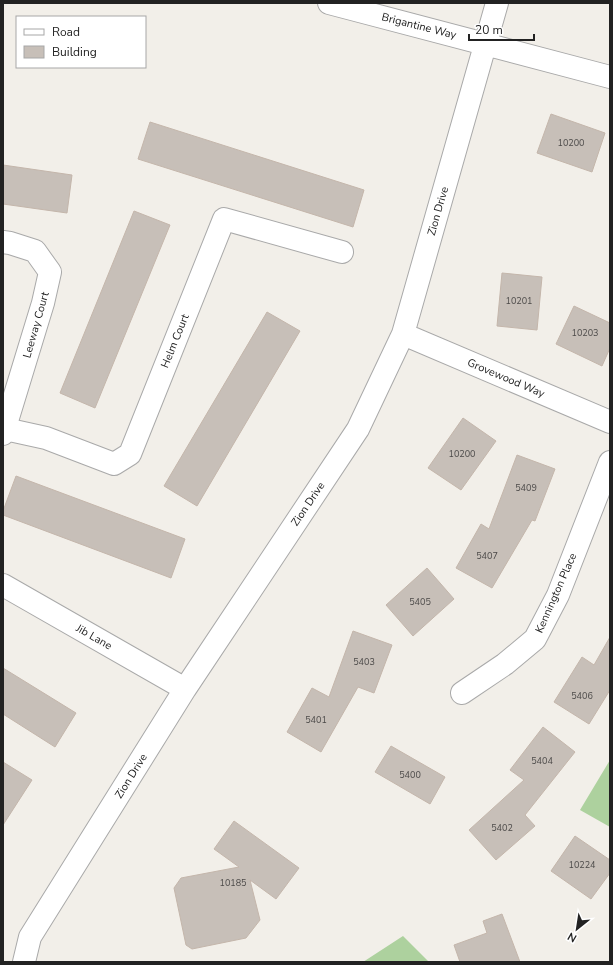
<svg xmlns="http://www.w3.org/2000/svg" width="613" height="965" font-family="'Nunito Sans',sans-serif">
	<rect width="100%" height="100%" fill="#f2efe9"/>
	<path fill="#add19e" d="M 610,760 L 610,827 L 580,810 Z
		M 403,936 L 429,962 L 363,962 Z"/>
	<path fill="#c7bfb8" stroke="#c4b6ab" d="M 551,114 L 605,133 L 592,172 L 537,153 Z
		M 150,122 L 364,190 L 353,227 L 138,159 Z
		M 3,165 L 72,175 L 67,213 L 3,204 Z
		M 134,211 L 170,225 L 95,408 L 60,393 Z
		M 502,273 L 542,277 L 537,330 L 497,326 Z
		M 574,306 L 610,323 L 610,348 L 602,366 L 556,344 Z
		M 267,312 L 300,331 L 197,506 L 164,486 Z
		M 463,418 L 496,441 L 461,490 L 428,468 Z
		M 517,455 L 555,469 L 535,521 L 532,520 L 492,588 L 456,568 L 481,524 L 489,529 Z
		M 16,476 L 185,539 L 171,578 L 3,515 L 3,511 Z
		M 427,568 L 454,599 L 413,636 L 386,605 Z
		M 353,631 L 392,645 L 374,693 L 358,687 L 321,752 L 287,732 L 312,688 L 329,697 Z
		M 610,637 L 610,690 L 589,724 L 554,702 L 582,657 L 594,665 Z
		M 3,668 L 76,713 L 55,747 L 3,714 Z
		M 543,727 L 575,752 L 525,815 L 535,826 L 496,860 L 469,830 L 524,780 L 510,770 Z
		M 391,746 L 445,777 L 430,804 L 375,772 Z
		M 3,762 L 32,780 L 3,825 Z
		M 234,821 L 299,868 L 276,899 L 250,880 L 260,920 L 246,938 L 192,949 L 186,945 L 174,888 L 181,878 L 239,867 L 214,849 Z
		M 575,836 L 610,860 L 610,873 L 591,899 L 551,871 Z
		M 502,914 L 520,962 L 460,962 L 454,945 L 487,933 L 483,921 Z"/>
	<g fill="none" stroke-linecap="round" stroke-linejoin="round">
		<g stroke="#a9a9a9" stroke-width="24">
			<path id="minor" d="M 329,3 L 610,77
				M 3,242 L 10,243 L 35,251 L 50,272 L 43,303 L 3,434
				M 403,334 L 610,422
				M 5,429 L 46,438 L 114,464 L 130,454 L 224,219 L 342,252
				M 3,585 L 185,689
				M 462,693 L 505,664 L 535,639 L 558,595 L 610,462
				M 24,962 L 30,937 L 185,689 L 358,429 L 403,334 L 497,3"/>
		</g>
		<use href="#minor" stroke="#fff" stroke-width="22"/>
	</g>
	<g text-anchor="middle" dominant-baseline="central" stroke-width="4" stroke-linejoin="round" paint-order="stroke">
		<g font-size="9" fill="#4b4948">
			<text x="571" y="143">10200</text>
			<text x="519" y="301">10201</text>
			<text x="585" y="333">10203</text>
			<text x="462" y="454">10200</text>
			<text x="526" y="488">5409</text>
			<text x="487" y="556">5407</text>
			<text x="420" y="602">5405</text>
			<text x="364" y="662">5403</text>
			<text x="582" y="696">5406</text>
			<text x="316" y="720">5401</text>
			<text x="542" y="761">5404</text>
			<text x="410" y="775">5400</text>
			<text x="502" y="828">5402</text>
			<text x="582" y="865">10224</text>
			<text x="233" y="883">10185</text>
		</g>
		<g font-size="11" fill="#222" stroke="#fff">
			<text transform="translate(419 26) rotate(14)">Brigantine Way</text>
			<text transform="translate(438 211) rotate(-74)">Zion Drive</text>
			<text transform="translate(36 325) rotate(-74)">Leeway Court</text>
			<text transform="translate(175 341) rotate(-68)">Helm Court</text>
			<text transform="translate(506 378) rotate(23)">Grovewood Way</text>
			<text transform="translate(308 504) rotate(-56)">Zion Drive</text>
			<text transform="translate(556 593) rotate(-66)">Kennington Place</text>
			<text transform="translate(94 637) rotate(30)">Jib Lane</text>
			<text transform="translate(131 776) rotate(-58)">Zion Drive</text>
		</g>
	</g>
	<rect width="613" height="965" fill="none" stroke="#222222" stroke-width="8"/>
	<rect x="16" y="16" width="130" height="52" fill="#ffffff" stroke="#a7a7a7"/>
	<rect x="24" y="29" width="20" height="6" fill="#ffffff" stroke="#a7a7a7"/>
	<text x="52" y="36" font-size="12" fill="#222222">Road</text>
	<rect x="24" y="46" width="20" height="12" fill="#c7bfb8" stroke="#a7a7a7"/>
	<text x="52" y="56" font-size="12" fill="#222222">Building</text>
	<g transform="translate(577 929) rotate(210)" stroke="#ffffff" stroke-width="3" paint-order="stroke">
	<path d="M0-3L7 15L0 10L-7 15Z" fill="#222222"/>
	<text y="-6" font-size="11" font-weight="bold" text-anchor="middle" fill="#222222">N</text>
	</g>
	<path d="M469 34v6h65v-6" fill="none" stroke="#222222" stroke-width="2"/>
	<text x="475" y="34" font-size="12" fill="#222222" stroke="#ffffff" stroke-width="3" paint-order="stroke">20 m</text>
</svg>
